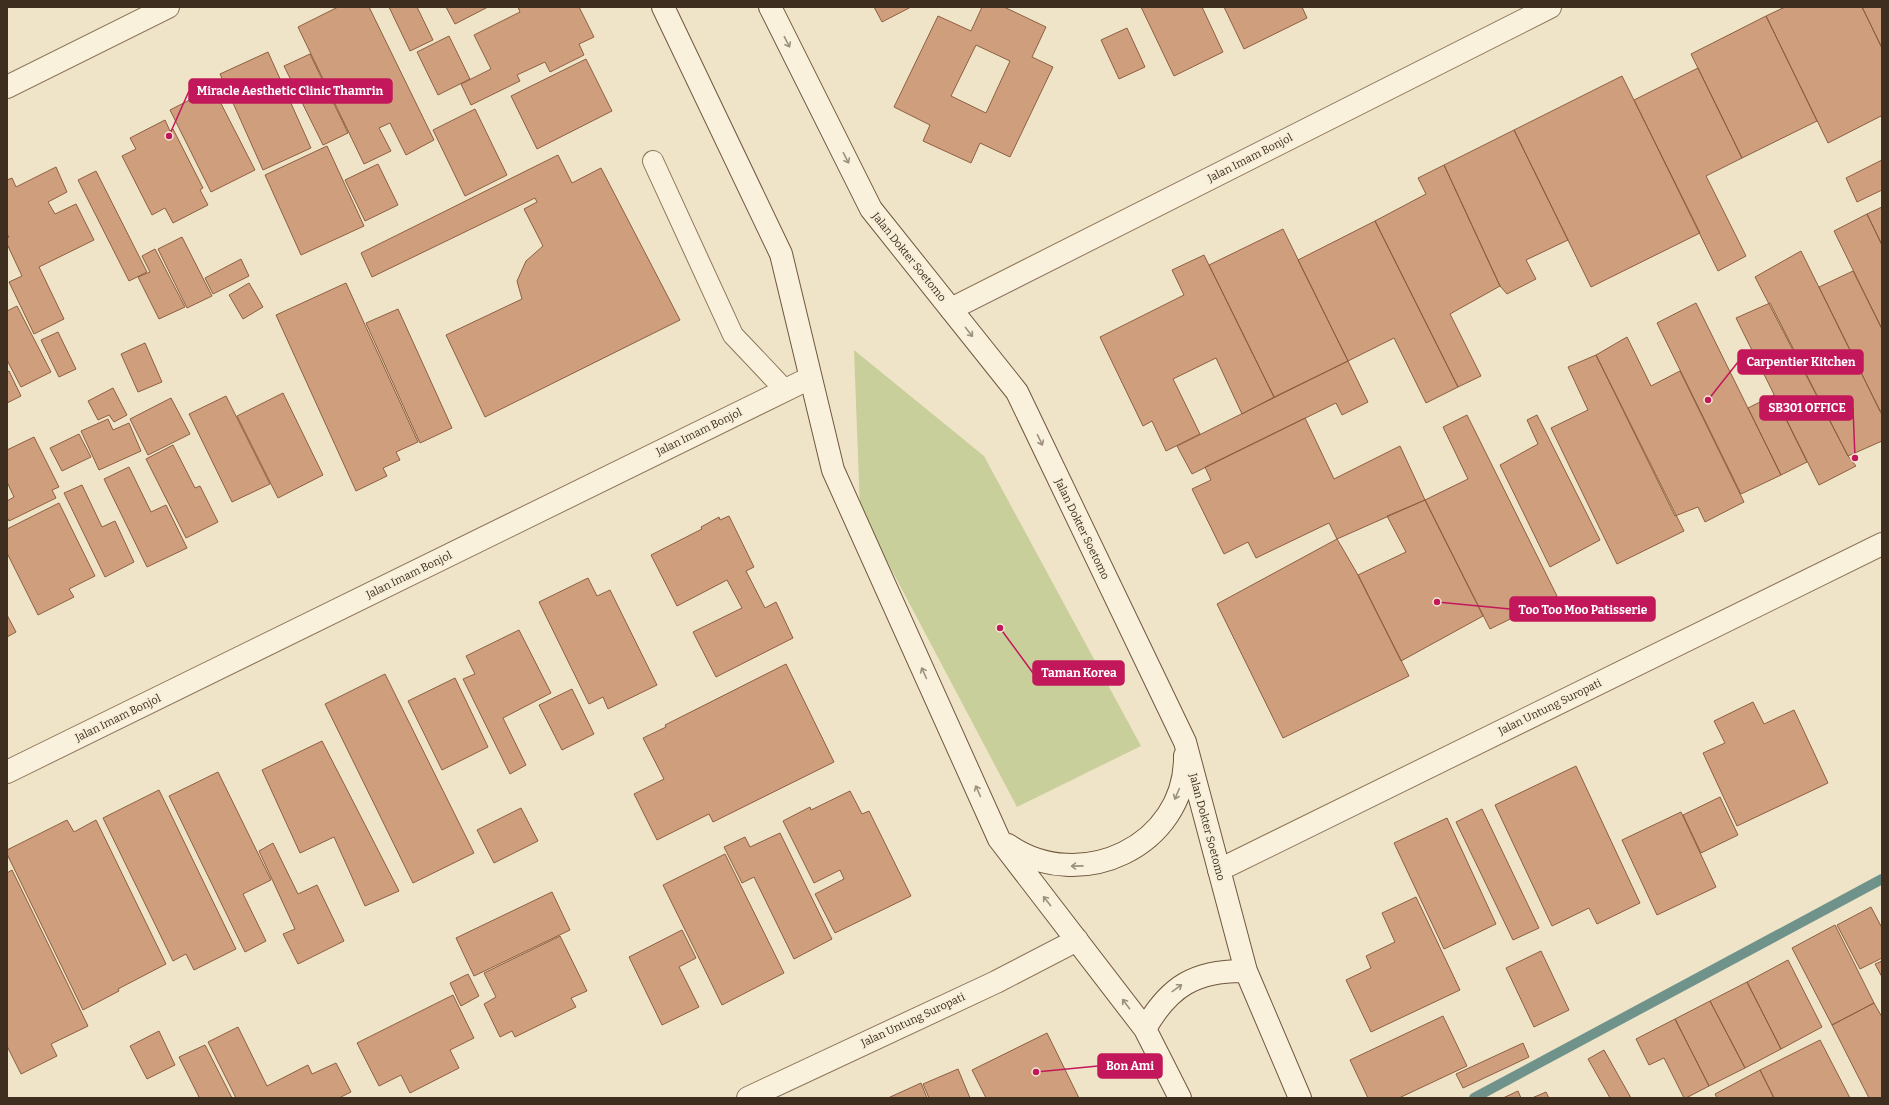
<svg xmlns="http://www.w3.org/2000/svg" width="1889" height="1105" font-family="Bitter,serif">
	<rect width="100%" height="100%" fill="#f0e4c8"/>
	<path fill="#c9cf9b" d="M 854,350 L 984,456 L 1141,746 L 1017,807 L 860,510 Z"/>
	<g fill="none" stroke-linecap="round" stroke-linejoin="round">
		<path stroke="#6f938a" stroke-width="10" d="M 1474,1098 L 1882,879"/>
	</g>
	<path fill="#cf9f7d" stroke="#8d5f41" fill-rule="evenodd" d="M 338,7 L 369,7 L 434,140 L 406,155 L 390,123 L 379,128 L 391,151 L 364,164 L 298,27 Z
		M 389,7 L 417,7 L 433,40 L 410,51 Z
		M 446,7 L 488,7 L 455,24 Z
		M 518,7 L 579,7 L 594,37 L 579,44 L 584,55 L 550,72 L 545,62 L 517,75 L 520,81 L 471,105 L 461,84 L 491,69 L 474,35 L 520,12 Z
		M 874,7 L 911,7 L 882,22 Z
		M 982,7 L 1004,7 L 1046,27 L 1032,57 L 1053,67 L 1010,157 L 980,143 L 971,163 L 923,141 L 930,125 L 894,107 L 938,16 L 971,31 ZM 976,45 L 1010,61 L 986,113 L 951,96 Z
		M 1141,7 L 1202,7 L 1223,52 L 1174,76 Z
		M 1224,7 L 1302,7 L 1307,18 L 1244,49 Z
		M 1785,7 L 1862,7 L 1882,48 L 1882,119 L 1881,116 L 1828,143 L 1766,16 Z
		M 1862,7 L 1882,7 L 1882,48 Z
		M 1766,16 L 1817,121 L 1742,158 L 1691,54 Z
		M 1127,28 L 1145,67 L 1119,79 L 1101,40 Z
		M 449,36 L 470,79 L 438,95 L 417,52 Z
		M 268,52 L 311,148 L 263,170 L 220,74 Z
		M 310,54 L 348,133 L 323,145 L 284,66 Z
		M 586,59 L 612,111 L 537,149 L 511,96 Z
		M 1698,68 L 1742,158 L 1706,176 L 1746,256 L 1718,271 L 1634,100 Z
		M 1622,76 L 1700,233 L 1591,287 L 1514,130 Z
		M 213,88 L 255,170 L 211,192 L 170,110 Z
		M 475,109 L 507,175 L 465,196 L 433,130 Z
		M 165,120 L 170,131 L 173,129 L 203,188 L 200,190 L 208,205 L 173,223 L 165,208 L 152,215 L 122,156 L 136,149 L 130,138 Z
		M 1514,130 L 1568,240 L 1526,260 L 1536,279 L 1507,294 L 1500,286 L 1444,165 Z
		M 327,146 L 364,226 L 301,255 L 265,175 Z
		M 558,155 L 572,183 L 601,168 L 680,320 L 485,417 L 446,335 L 522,299 L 517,281 L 526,261 L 543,246 L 524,209 L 537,202 L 535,198 L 372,277 L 361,253 Z
		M 1882,160 L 1882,190 L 1857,202 L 1846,178 Z
		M 378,164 L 398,205 L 365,221 L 345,180 Z
		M 1444,165 L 1500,286 L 1450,314 L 1481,376 L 1458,387 L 1375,221 L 1426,194 L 1418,178 Z
		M 56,167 L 67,192 L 48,202 L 55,214 L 76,204 L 94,240 L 39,267 L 64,319 L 34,334 L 9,282 L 22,276 L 7,244 L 7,238 L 9,237 L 7,234 L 7,180 L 12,178 L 16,187 Z
		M 96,171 L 147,272 L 129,281 L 78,180 Z
		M 1882,207 L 1882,245 L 1867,214 Z
		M 1867,214 L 1882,245 L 1882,329 L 1834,231 Z
		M 1375,221 L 1458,387 L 1426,403 L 1394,338 L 1348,361 L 1298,260 Z
		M 1283,229 L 1348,361 L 1274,397 L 1209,265 Z
		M 182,237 L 212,296 L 187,308 L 158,249 Z
		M 155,249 L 185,307 L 159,319 L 138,277 L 150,272 L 142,256 Z
		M 1801,251 L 1882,415 L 1882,441 L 1848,456 L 1755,277 Z
		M 1204,255 L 1274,397 L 1242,414 L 1216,358 L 1173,379 L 1200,434 L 1166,451 L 1152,421 L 1143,426 L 1100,337 L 1184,295 L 1172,270 Z
		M 241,259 L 249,276 L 213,294 L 205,278 Z
		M 1853,271 L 1882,329 L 1882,410 L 1880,411 L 1819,287 Z
		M 249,283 L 263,307 L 243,319 L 229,295 Z
		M 346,283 L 418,442 L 396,452 L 400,460 L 383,468 L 387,476 L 356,491 L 276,315 Z
		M 1696,303 L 1781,475 L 1741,494 L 1657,323 Z
		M 1770,303 L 1848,456 L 1856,466 L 1819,485 L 1736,318 Z
		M 17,306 L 51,372 L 21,387 L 7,360 L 7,311 Z
		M 398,309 L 452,428 L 420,443 L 366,323 Z
		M 58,332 L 76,369 L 59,377 L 41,340 Z
		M 1627,337 L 1651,386 L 1680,371 L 1744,502 L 1705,522 L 1698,507 L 1675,516 L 1596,355 Z
		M 145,343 L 162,382 L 138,392 L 121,354 Z
		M 1596,355 L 1684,531 L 1617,564 L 1551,428 L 1588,410 L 1568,367 Z
		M 1348,361 L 1368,402 L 1342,415 L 1336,403 L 1192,474 L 1177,446 Z
		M 9,371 L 21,396 L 7,403 L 7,372 Z
		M 113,388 L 127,415 L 114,422 L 109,415 L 98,420 L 88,401 Z
		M 283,393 L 323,475 L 278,498 L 237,416 Z
		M 1774,395 L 1807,462 L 1781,475 L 1748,408 Z
		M 226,396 L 270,484 L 232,502 L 189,414 Z
		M 171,398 L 190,434 L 148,455 L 130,419 Z
		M 1467,415 L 1557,596 L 1490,629 L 1425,500 L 1468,479 L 1443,427 Z
		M 1537,415 L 1600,540 L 1550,567 L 1500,465 L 1538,444 L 1527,420 Z
		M 1305,418 L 1334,479 L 1400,446 L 1425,500 L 1337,539 L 1329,523 L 1256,558 L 1248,542 L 1224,554 L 1192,489 L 1211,480 L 1205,467 Z
		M 108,419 L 113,430 L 129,423 L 141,451 L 99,470 L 81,431 Z
		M 79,434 L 91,457 L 62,471 L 50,448 Z
		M 34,437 L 59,487 L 52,490 L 56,498 L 9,521 L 7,517 L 7,501 L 14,497 L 7,482 L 7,450 Z
		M 173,445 L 195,488 L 200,486 L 218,522 L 186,538 L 146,459 Z
		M 129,467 L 151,512 L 166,505 L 187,548 L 147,567 L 104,479 Z
		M 82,485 L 102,527 L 115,521 L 134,562 L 105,577 L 64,493 Z
		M 1425,500 L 1483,616 L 1401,661 L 1358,575 L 1406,552 L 1387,516 Z
		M 59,503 L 95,576 L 69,589 L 74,597 L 38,615 L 7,553 L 7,529 Z
		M 729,516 L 754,567 L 746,571 L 765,608 L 776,602 L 793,638 L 716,677 L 693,632 L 742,608 L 727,580 L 677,606 L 651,555 L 702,529 L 701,527 L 719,517 L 720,520 Z
		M 1337,539 L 1358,575 L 1409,676 L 1283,738 L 1217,604 Z
		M 588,578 L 597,596 L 610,590 L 657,685 L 608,709 L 603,697 L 589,704 L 539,602 Z
		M 7,615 L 16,632 L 7,637 Z
		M 519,630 L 551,693 L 503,718 L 526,765 L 510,774 L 463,679 L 475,674 L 466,656 Z
		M 786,664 L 834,762 L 713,822 L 709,814 L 657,840 L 634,794 L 664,779 L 643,738 L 666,727 L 665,725 Z
		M 385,674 L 474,853 L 413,883 L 325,704 Z
		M 455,678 L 488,747 L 442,770 L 408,701 Z
		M 572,689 L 594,734 L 562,750 L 539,705 Z
		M 1753,702 L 1764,724 L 1794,710 L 1828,783 L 1737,826 L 1703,753 L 1725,743 L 1714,721 Z
		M 322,741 L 399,891 L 365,906 L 334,837 L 300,853 L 262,770 Z
		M 1576,766 L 1640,903 L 1597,924 L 1589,908 L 1552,926 L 1495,805 Z
		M 218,772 L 271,880 L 243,894 L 266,941 L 245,952 L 169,796 Z
		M 159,790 L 236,949 L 194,970 L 186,954 L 173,961 L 103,818 Z
		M 850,791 L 862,814 L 869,811 L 911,896 L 835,933 L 815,894 L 844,879 L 840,870 L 814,883 L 783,821 L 810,807 L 811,810 Z
		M 1720,797 L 1738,835 L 1701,853 L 1683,815 Z
		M 521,808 L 538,841 L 494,863 L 477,830 Z
		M 1482,809 L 1539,928 L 1513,940 L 1456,822 Z
		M 1681,812 L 1716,887 L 1657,915 L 1622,840 Z
		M 1447,818 L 1496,924 L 1444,949 L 1394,843 Z
		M 67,820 L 74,832 L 96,820 L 166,964 L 118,989 L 119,991 L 83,1010 L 7,854 L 7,850 Z
		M 780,833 L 832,939 L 794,959 L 754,877 L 742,883 L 724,847 L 745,837 L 750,847 Z
		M 273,843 L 298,894 L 317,885 L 344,941 L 298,964 L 283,934 L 295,929 L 259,851 Z
		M 725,854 L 784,973 L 722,1005 L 663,885 Z
		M 12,870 L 88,1026 L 51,1044 L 57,1056 L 21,1074 L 7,1046 L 7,873 Z
		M 552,892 L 570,930 L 474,976 L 456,938 Z
		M 1416,897 L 1460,990 L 1371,1032 L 1346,980 L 1371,968 L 1366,956 L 1395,942 L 1382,913 Z
		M 1871,907 L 1882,928 L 1882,958 L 1860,969 L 1837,925 Z
		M 1835,925 L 1874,1003 L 1832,1025 L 1792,948 Z
		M 682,930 L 696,958 L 679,967 L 699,1007 L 662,1025 L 629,957 Z
		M 560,936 L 587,991 L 571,998 L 576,1007 L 515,1037 L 512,1031 L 500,1037 L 484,1004 L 496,997 L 484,973 Z
		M 1541,951 L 1569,1010 L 1534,1027 L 1506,968 Z
		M 1788,960 L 1822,1027 L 1781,1049 L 1747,982 Z
		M 1882,961 L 1882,977 L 1875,964 Z
		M 468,974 L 479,996 L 461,1006 L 450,983 Z
		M 1747,982 L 1781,1049 L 1745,1068 L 1710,1001 Z
		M 453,995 L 474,1038 L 450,1050 L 459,1068 L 410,1093 L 401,1075 L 379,1086 L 357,1043 Z
		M 1710,1001 L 1745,1068 L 1709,1086 L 1675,1019 Z
		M 1874,1003 L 1882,1017 L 1882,1098 L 1869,1098 L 1832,1025 Z
		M 1443,1016 L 1467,1066 L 1399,1098 L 1368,1098 L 1350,1060 Z
		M 1675,1019 L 1709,1086 L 1686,1098 L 1684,1098 L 1664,1058 L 1649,1065 L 1636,1039 Z
		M 238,1027 L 267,1086 L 308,1065 L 312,1074 L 336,1063 L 351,1092 L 339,1098 L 236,1098 L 208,1042 Z
		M 159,1031 L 175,1065 L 147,1079 L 130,1046 Z
		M 1047,1033 L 1079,1098 L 986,1098 L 972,1070 Z
		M 1820,1040 L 1850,1098 L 1774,1098 L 1760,1070 Z
		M 1523,1043 L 1529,1057 L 1463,1088 L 1456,1074 Z
		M 205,1045 L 232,1098 L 197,1098 L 199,1097 L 179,1057 Z
		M 1604,1050 L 1631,1098 L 1610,1098 L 1588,1059 Z
		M 958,1069 L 970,1098 L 929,1098 L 923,1084 Z
		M 1760,1070 L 1774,1098 L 1717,1098 L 1715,1094 Z
		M 921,1083 L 927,1098 L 888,1098 Z
		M 1518,1091 L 1521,1098 L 1503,1098 Z
		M 1546,1092 L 1549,1098 L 1532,1098 Z"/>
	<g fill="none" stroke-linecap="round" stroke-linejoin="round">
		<g stroke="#8d765c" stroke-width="22">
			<path id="service" d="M 653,161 L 733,335 L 785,390"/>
		</g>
		<g stroke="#8d765c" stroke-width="24">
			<path id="minor" d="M 7,87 L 168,7
				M 951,309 L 1550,7
				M 1219,870 L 1882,544
				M 748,1098 L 996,982 L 1077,940"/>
		</g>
		<g stroke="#8d765c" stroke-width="24">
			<path id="tertiary" d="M 7,772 L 810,378"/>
		</g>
		<g stroke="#6f573f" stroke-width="24">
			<path id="secondary" d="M 663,7 L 781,254 L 833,470 L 999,839 L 1145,1029 L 1180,1098
				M 770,7 L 871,209 L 1017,392 L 1185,742 L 1246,971 L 1300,1098
				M 1008,845 C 1080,895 1186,846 1185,756
				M 1145,1029 C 1169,986 1196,970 1246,971"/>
		</g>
		<use href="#service" stroke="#faf1dc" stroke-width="20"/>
		<use href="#minor" stroke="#faf1dc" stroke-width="22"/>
		<use href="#tertiary" stroke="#faf1dc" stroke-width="22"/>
		<use href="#secondary" stroke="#faf1dc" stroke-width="22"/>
	</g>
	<defs><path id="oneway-shaft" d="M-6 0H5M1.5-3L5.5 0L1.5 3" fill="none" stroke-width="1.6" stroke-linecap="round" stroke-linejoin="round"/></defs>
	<g stroke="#9c907e">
		<use href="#oneway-shaft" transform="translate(787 42) rotate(63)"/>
		<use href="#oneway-shaft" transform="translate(846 158) rotate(63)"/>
		<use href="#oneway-shaft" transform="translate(969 332) rotate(52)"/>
		<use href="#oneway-shaft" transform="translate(1040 440) rotate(64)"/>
		<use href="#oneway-shaft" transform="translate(924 673) rotate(-114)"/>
		<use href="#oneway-shaft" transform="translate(978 791) rotate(-114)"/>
		<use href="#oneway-shaft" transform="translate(1177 794) rotate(113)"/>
		<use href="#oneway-shaft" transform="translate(1077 866) rotate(179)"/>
		<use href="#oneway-shaft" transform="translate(1047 901) rotate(-128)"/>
		<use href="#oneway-shaft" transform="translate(1177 988) rotate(-36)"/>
		<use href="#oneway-shaft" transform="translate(1126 1004) rotate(-127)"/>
	</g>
	<g text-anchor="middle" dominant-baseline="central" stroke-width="4" stroke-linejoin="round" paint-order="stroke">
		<g font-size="11" fill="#3d2e20" stroke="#f7eed8">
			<text transform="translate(1250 158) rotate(-27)">Jalan Imam Bonjol</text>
			<text transform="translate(909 257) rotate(51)">Jalan Dokter Soetomo</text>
			<text transform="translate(699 432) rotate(-26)">Jalan Imam Bonjol</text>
			<text transform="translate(1082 529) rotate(64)">Jalan Dokter Soetomo</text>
			<text transform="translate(409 575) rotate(-26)">Jalan Imam Bonjol</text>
			<text transform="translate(1550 707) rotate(-26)">Jalan Untung Suropati</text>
			<text transform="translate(118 718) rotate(-26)">Jalan Imam Bonjol</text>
			<text transform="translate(1207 827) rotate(75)">Jalan Dokter Soetomo</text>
			<text transform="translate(913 1020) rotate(-25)">Jalan Untung Suropati</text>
		</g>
	</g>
	<path fill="none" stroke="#c2185b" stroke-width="1.5" d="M169 136L189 91M1708 400L1738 362M1855 458L1853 408M1437 602L1510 609M1000 628L1033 673M1036 1072L1098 1066"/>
	<g fill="#c2185b" stroke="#f7eed8" stroke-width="1.5">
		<circle cx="169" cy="136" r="4"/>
		<circle cx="1708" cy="400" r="4"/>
		<circle cx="1855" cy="458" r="4"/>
		<circle cx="1437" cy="602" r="4"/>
		<circle cx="1000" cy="628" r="4"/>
		<circle cx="1036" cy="1072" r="4"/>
	</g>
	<g fill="#c2185b" stroke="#c2185b" stroke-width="1.5">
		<rect x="189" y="79" width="203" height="24" rx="4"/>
		<rect x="1738" y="350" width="125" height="24" rx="4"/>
		<rect x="1760" y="396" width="93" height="24" rx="4"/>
		<rect x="1510" y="597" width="145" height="24" rx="4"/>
		<rect x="1033" y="661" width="91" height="24" rx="4"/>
		<rect x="1098" y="1054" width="64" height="24" rx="4"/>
	</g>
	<g font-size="12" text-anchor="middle" font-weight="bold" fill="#fff">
		<text x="290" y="95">Miracle Aesthetic Clinic Thamrin</text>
		<text x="1801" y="366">Carpentier Kitchen</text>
		<text x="1807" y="412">SB301 OFFICE</text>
		<text x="1583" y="614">Too Too Moo Patisserie</text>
		<text x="1079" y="677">Taman Korea</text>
		<text x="1130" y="1070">Bon Ami</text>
	</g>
	<rect width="1889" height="1105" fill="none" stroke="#3d2e20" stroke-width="16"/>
</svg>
